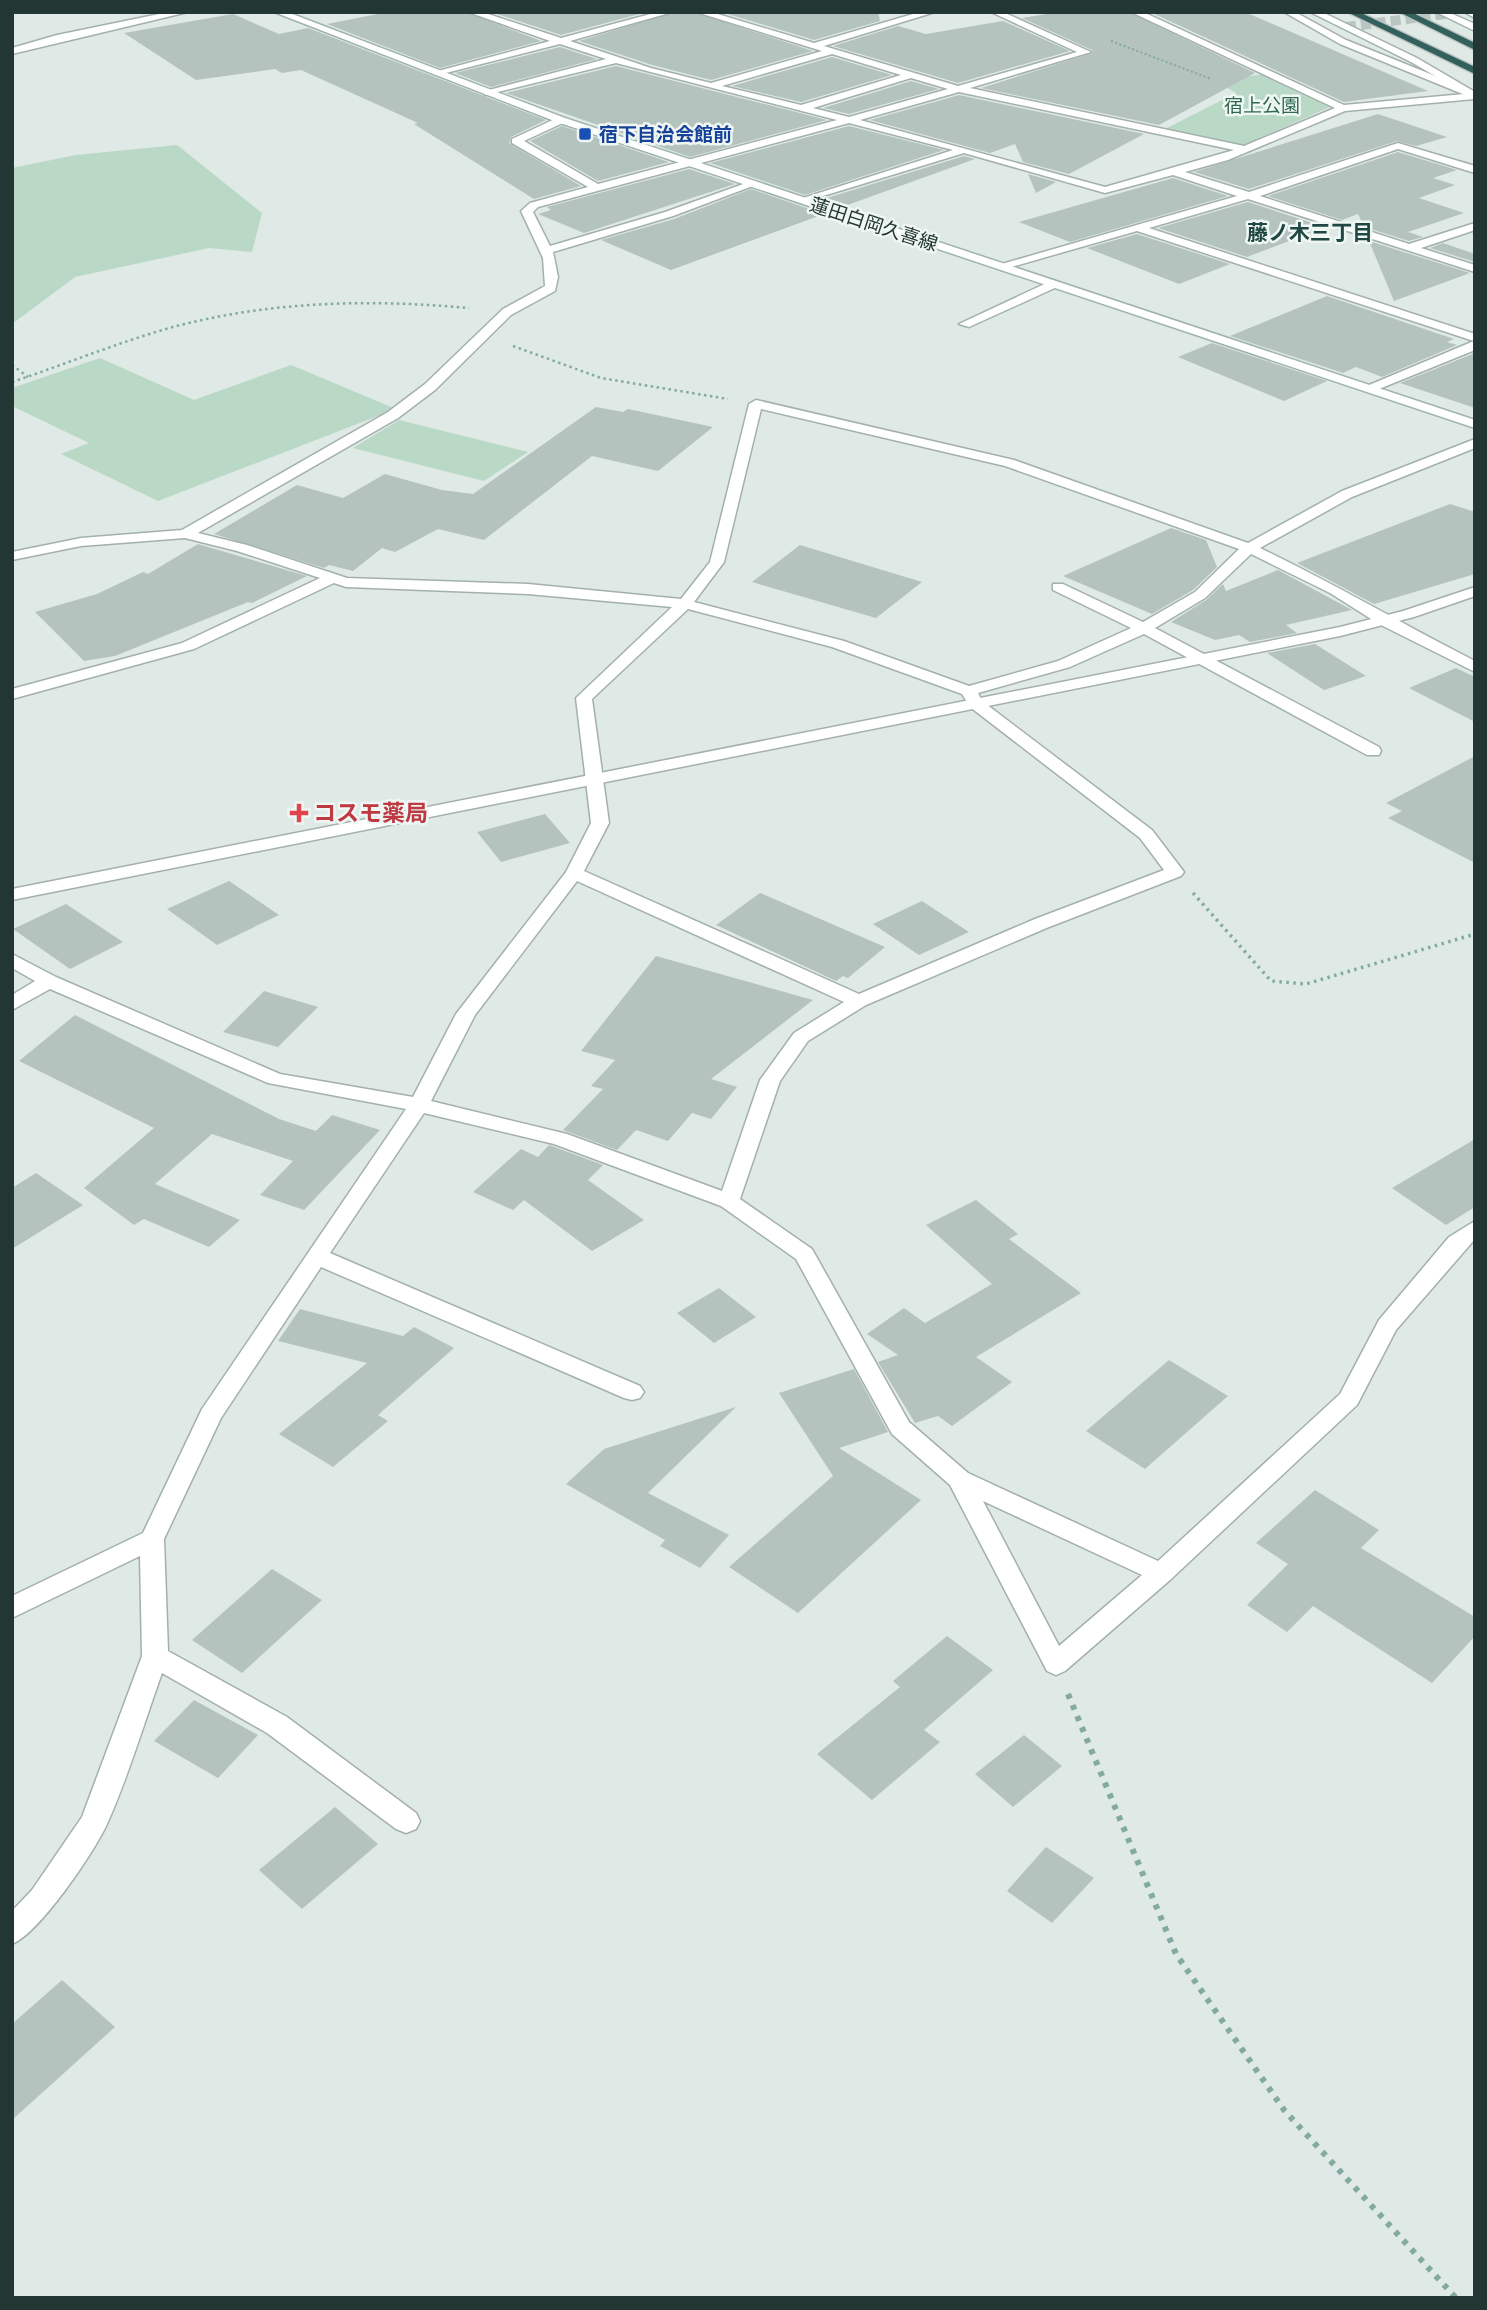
<svg xmlns="http://www.w3.org/2000/svg" width="1487" height="2310" font-family="'DejaVu Sans','Noto Sans JP',sans-serif">
	<rect width="100%" height="100%" fill="#dfe9e6"/>
	<path fill="#bad8c6" d="M 1263,74 L 1332,106 L 1244,145 L 1165,129 L 1236,93 L 1217,82 Z
		M 177,145 L 262,213 L 252,252 L 209,248 L 75,277 L 12,324 L 12,168 L 76,155 Z
		M 100,358 L 194,400 L 291,365 L 396,409 L 158,501 L 61,454 L 89,443 L 12,406 L 12,388 Z
		M 399,420 L 528,452 L 484,481 L 353,448 Z"/>
	<path fill="#b5c3bf" d="M 388,12 L 466,12 L 541,41 L 440,68 L 327,24 Z
		M 491,12 L 647,12 L 561,35 Z
		M 675,12 L 694,12 L 813,51 L 711,80 L 652,65 L 579,41 Z
		M 721,12 L 878,12 L 880,21 L 814,40 Z
		M 1058,12 L 1129,12 L 1255,73 L 1159,125 L 981,88 L 1093,53 L 1092,50 L 1022,18 Z
		M 1150,12 L 1245,12 L 1428,91 L 1344,102 Z
		M 233,14 L 279,34 L 308,28 L 546,120 L 511,137 L 509,143 L 581,186 L 534,199 L 414,124 L 418,123 L 301,70 L 282,73 L 275,69 L 196,80 L 124,33 Z
		M 1003,21 L 1070,51 L 958,83 L 833,46 L 898,26 L 926,34 Z
		M 560,47 L 597,59 L 491,87 L 455,73 Z
		M 832,57 L 892,75 L 801,102 L 732,86 Z
		M 616,66 L 827,120 L 690,157 L 506,93 Z
		M 911,81 L 939,89 L 849,114 L 823,108 Z
		M 959,95 L 1144,134 L 1069,174 L 1023,162 L 1015,144 L 990,153 L 870,120 Z
		M 1378,114 L 1447,137 L 1416,146 L 1397,141 L 1249,189 L 1194,172 Z
		M 562,126 L 669,162 L 598,181 L 530,141 Z
		M 849,126 L 944,150 L 805,195 L 710,163 Z
		M 1398,152 L 1457,170 L 1433,178 L 1455,185 L 1419,198 L 1464,213 L 1408,232 L 1423,237 L 1409,241 L 1364,227 L 1358,214 L 1342,220 L 1268,196 Z
		M 964,156 L 975,159 L 842,207 L 820,200 Z
		M 689,169 L 735,184 L 584,233 L 538,214 L 551,210 L 547,207 Z
		M 1028,174 L 1056,182 L 1036,193 Z
		M 1173,178 L 1228,196 L 1070,242 L 1019,222 Z
		M 751,189 L 824,214 L 671,270 L 601,240 L 674,219 Z
		M 1248,202 L 1325,227 L 1247,257 L 1158,228 Z
		M 1137,234 L 1230,264 L 1179,284 L 1087,248 Z
		M 1369,241 L 1470,273 L 1394,301 Z
		M 1443,243 L 1475,254 L 1475,262 L 1430,248 Z
		M 1327,296 L 1454,339 L 1447,342 L 1457,345 L 1382,377 L 1356,367 L 1343,373 L 1230,336 Z
		M 1212,343 L 1327,381 L 1284,401 L 1178,357 Z
		M 1475,353 L 1475,408 L 1400,383 Z
		M 596,407 L 623,412 L 628,409 L 713,427 L 658,471 L 592,456 L 484,540 L 438,529 L 395,552 L 382,548 L 353,571 L 329,565 L 324,568 L 214,534 L 297,485 L 343,498 L 385,474 L 442,490 L 473,494 Z
		M 1450,504 L 1475,512 L 1475,574 L 1374,604 L 1297,563 Z
		M 1171,528 L 1206,540 L 1217,567 L 1193,590 L 1152,614 L 1063,576 Z
		M 198,544 L 307,576 L 252,603 L 248,602 L 115,656 L 84,661 L 35,612 L 97,594 L 143,572 L 148,574 Z
		M 800,545 L 922,582 L 876,618 L 752,582 Z
		M 1278,570 L 1352,610 L 1286,625 L 1297,633 L 1250,642 L 1239,635 L 1215,640 L 1171,622 L 1206,600 L 1223,584 L 1226,591 Z
		M 1315,644 L 1366,676 L 1324,690 L 1267,653 Z
		M 1456,668 L 1475,677 L 1475,722 L 1409,688 Z
		M 1475,756 L 1475,863 L 1388,818 L 1402,811 L 1386,803 Z
		M 545,814 L 570,843 L 501,862 L 477,832 Z
		M 229,881 L 279,915 L 217,945 L 167,909 Z
		M 760,893 L 885,947 L 848,978 L 843,976 L 836,981 L 716,925 Z
		M 922,901 L 969,932 L 919,955 L 873,924 Z
		M 66,904 L 123,942 L 70,969 L 13,929 Z
		M 656,956 L 813,1000 L 711,1079 L 737,1087 L 711,1119 L 692,1113 L 668,1141 L 636,1130 L 617,1150 L 563,1130 L 603,1089 L 591,1086 L 615,1060 L 581,1051 Z
		M 264,991 L 318,1007 L 278,1047 L 223,1032 Z
		M 75,1015 L 279,1119 L 316,1131 L 332,1115 L 380,1130 L 304,1210 L 260,1195 L 293,1161 L 212,1134 L 155,1184 L 240,1220 L 209,1247 L 144,1219 L 134,1225 L 84,1188 L 154,1128 L 19,1061 Z
		M 1475,1139 L 1475,1207 L 1446,1225 L 1392,1188 Z
		M 549,1145 L 603,1165 L 588,1180 L 644,1220 L 592,1251 L 524,1200 L 513,1210 L 473,1192 L 521,1149 L 538,1157 Z
		M 36,1173 L 83,1205 L 12,1249 L 12,1188 Z
		M 976,1200 L 1018,1234 L 1009,1239 L 1081,1293 L 976,1357 L 1012,1382 L 952,1426 L 938,1416 L 915,1423 L 878,1362 L 898,1355 L 867,1334 L 904,1308 L 925,1323 L 992,1284 L 926,1225 Z
		M 719,1288 L 756,1317 L 714,1343 L 677,1313 Z
		M 300,1309 L 403,1336 L 414,1327 L 454,1348 L 378,1415 L 388,1421 L 333,1467 L 279,1434 L 367,1363 L 278,1341 Z
		M 1169,1360 L 1228,1396 L 1145,1469 L 1086,1431 Z
		M 854,1369 L 888,1432 L 839,1448 L 921,1500 L 798,1613 L 729,1567 L 833,1476 L 779,1393 Z
		M 736,1407 L 648,1493 L 729,1535 L 700,1568 L 660,1546 L 665,1540 L 566,1484 L 604,1449 Z
		M 1315,1490 L 1379,1530 L 1361,1548 L 1475,1617 L 1475,1636 L 1432,1683 L 1313,1606 L 1287,1632 L 1247,1605 L 1288,1564 L 1256,1543 Z
		M 272,1569 L 322,1600 L 242,1673 L 192,1640 Z
		M 947,1636 L 993,1670 L 924,1730 L 940,1742 L 872,1800 L 817,1754 L 900,1687 L 893,1681 Z
		M 194,1700 L 258,1735 L 218,1778 L 154,1741 Z
		M 1024,1735 L 1062,1766 L 1013,1807 L 975,1774 Z
		M 335,1807 L 378,1844 L 302,1909 L 259,1870 Z
		M 1046,1847 L 1094,1878 L 1052,1923 L 1007,1891 Z
		M 62,1980 L 115,2027 L 12,2120 L 12,2024 Z"/>
	<g fill="none" stroke-linecap="round" stroke-linejoin="round">
		<path stroke="#b9c5c2" stroke-width="10" stroke-dasharray="10 5" stroke-linecap="butt" d="M 1346,27 L 1445,14"/>
		<g stroke="#a3b0ad" stroke-width="3">
			<path id="service" d="M 1310,12 L 1322,12 L 1417,58 L 1475,92 L 1475,99 L 1411,62 Z
				M 1436,12 L 1448,12 L 1475,24 L 1475,31 Z"/>
		</g>
		<g stroke="#a3b0ad" stroke-width="3">
			<path id="minor" d="M 169,12 L 188,12 L 12,54 L 12,48 L 57,35 Z
				M 468,12 L 482,12 L 561,38 L 658,12 L 673,12 L 570,41 L 651,68 L 711,83 L 822,51 L 696,12 L 711,12 L 814,43 L 920,12 L 935,12 L 824,46 L 958,86 L 1077,52 L 991,12 L 1003,12 L 1091,52 L 970,88 L 1244,146 L 1335,108 L 1131,12 L 1143,12 L 1344,105 L 1475,93 L 1474,99 L 1345,111 L 1228,160 L 1185,172 L 1249,192 L 1398,143 L 1475,166 L 1475,173 L 1398,149 L 1260,196 L 1409,244 L 1475,223 L 1475,230 L 1421,248 L 1475,265 L 1475,272 L 1248,199 L 1149,228 L 1475,334 L 1475,350 L 1374,391 L 1362,388 L 1474,341 L 1137,231 L 1001,270 L 995,266 L 1237,196 L 1173,175 L 1105,193 L 964,153 L 800,203 L 800,199 L 953,150 L 849,123 L 538,207 L 533,212 L 550,246 L 665,212 L 749,182 L 758,184 L 673,216 L 553,252 L 558,277 L 555,291 L 511,315 L 435,390 L 398,418 L 198,533 L 247,545 L 347,578 L 528,584 L 681,599 L 710,562 L 749,404 L 756,400 L 1014,460 L 1248,543 L 1342,491 L 1475,439 L 1475,448 L 1352,497 L 1260,548 C 1333,583 1402,624 1475,661 L 1475,672 L 1379,624 L 1330,593 L 1251,554 L 1205,598 L 1155,628 L 1379,747 L 1381,751 L 1379,755 L 1367,755 L 1144,634 L 1070,667 L 978,693 L 982,701 L 1152,830 L 1184,872 L 1181,876 L 1049,927 L 866,1005 L 808,1041 L 780,1081 L 740,1199 L 812,1249 L 909,1422 L 968,1473 L 1158,1561 L 1340,1394 L 1379,1320 L 1449,1237 L 1475,1221 L 1475,1239 L 1396,1330 L 1357,1405 L 1170,1580 L 1065,1671 L 1056,1675 L 1047,1671 L 950,1485 L 892,1434 L 796,1259 L 721,1206 L 554,1144 L 424,1113 L 330,1253 L 640,1386 L 644,1392 L 640,1398 L 632,1400 L 624,1398 L 321,1267 L 221,1418 L 164,1539 L 168,1651 L 287,1717 L 416,1813 L 420,1821 L 416,1829 L 406,1833 L 396,1829 L 267,1733 L 162,1673 C 144,1723 129,1775 107,1824 C 95,1851 39,1934 12,1944 L 12,1911 L 32,1890 L 82,1817 L 142,1656 L 140,1556 L 12,1618 L 12,1596 L 143,1533 L 202,1409 L 406,1109 L 268,1083 L 50,989 L 12,1010 L 12,995 L 35,981 L 12,968 L 12,954 L 56,977 L 280,1074 L 413,1097 L 456,1014 L 566,872 L 591,823 L 576,698 L 672,607 L 528,594 L 346,587 L 334,583 L 194,649 L 12,699 L 12,689 L 182,643 L 320,578 L 237,551 L 185,538 L 81,546 L 12,560 L 12,552 L 81,538 L 182,530 L 388,412 L 425,384 L 503,309 L 545,286 L 543,258 L 521,211 L 530,203 L 588,187 L 512,143 L 512,139 L 557,118 L 565,118 L 565,122 L 524,141 L 598,184 L 837,120 L 616,63 L 485,95 L 485,91 L 606,59 L 560,44 L 438,75 L 438,71 L 550,41 ZM 832,54 L 901,75 L 801,105 L 722,86 ZM 911,78 L 948,89 L 849,117 L 813,108 ZM 959,92 L 1234,150 L 1105,187 L 860,120 ZM 761,409 L 1005,466 L 1239,549 L 1195,592 L 1143,622 L 1063,584 L 1053,584 L 1053,590 L 1131,628 L 1058,661 L 969,686 L 844,641 L 694,602 L 724,562 ZM 688,609 L 832,647 L 962,694 L 970,707 L 1140,838 L 1164,870 L 1035,919 L 859,994 L 584,871 L 609,823 L 592,699 ZM 577,881 L 844,1002 L 794,1033 L 760,1080 L 722,1191 L 567,1134 L 431,1101 L 475,1015 ZM 983,1501 L 1142,1575 L 1059,1646 Z
				M 1053,280 L 1059,284 L 1057,287 L 969,327 L 959,324 Z"/>
		</g>
		<g stroke="#a3b0ad" stroke-width="3">
			<path id="tertiary" d="M 1284,12 L 1295,12 L 1346,40 L 1475,92 L 1475,99 L 1340,44 Z
				M 1464,12 L 1475,12 L 1475,18 Z
				M 1475,587 L 1475,596 L 1414,617 L 1340,636 L 12,900 L 12,889 L 1340,627 L 1403,611 Z"/>
		</g>
		<g stroke="#9fb3af" stroke-width="3">
			<path id="secondary" d="M 274,12 L 287,12 L 565,118 L 1475,420 L 1475,428 L 557,122 Z"/>
		</g>
		<g stroke="#bdc3c2" stroke-width="3">
			<path id="motorway" d="M 1347,12 L 1359,12 L 1475,67 L 1475,74 Z
				M 1399,12 L 1411,12 L 1475,43 L 1475,50 Z"/>
		</g>
		<path stroke="#82a9a2" stroke-width="2" stroke-dasharray="2 2.5" stroke-linecap="butt" d="M 1111,41 L 1211,79"/>
		<path stroke="#82a9a2" stroke-width="2.5" stroke-dasharray="2.5 3.5" stroke-linecap="butt" d="M 513,346 L 601,378 L 728,399
			M 12,365 L 28,377
			M 12,382 C 66,364 119,342 173,327 C 271,301 369,299 469,308"/>
		<path stroke="#82a9a2" stroke-width="3.5" stroke-dasharray="2.5 4.5" stroke-linecap="butt" d="M 1193,893 L 1271,981 L 1306,984 L 1475,934"/>
		<path stroke="#82a9a2" stroke-width="6" stroke-dasharray="5 7" stroke-linecap="butt" d="M 1068,1694 L 1176,1954 L 1284,2110 L 1456,2298"/>
		<use href="#service" fill="#fff" fill-rule="evenodd"/>
		<use href="#minor" fill="#fff" fill-rule="evenodd"/>
		<use href="#tertiary" fill="#fff" fill-rule="evenodd"/>
		<use href="#secondary" fill="#fff" fill-rule="evenodd"/>
		<use href="#motorway" fill="#31605d" fill-rule="evenodd"/>
	</g>
	<rect fill="#1a4fb4" stroke="#eff6f3" stroke-width="2.5" x="578" y="127" width="14" height="14" rx="3.5"/>
	<path fill="#e0444e" stroke="#eff6f3" stroke-width="2.5" d="M295.5 802.5h7v7h7v7h-7v7h-7v-7h-7v-7h7z"/>
	<g text-anchor="middle" dominant-baseline="central" stroke-width="5" stroke-linejoin="round" paint-order="stroke">
		<g font-size="19" fill="#306a4e" stroke="#eff6f3">
			<text x="1262" y="105">宿上公園</text>
		</g>
		<g font-size="19" font-weight="bold" fill="#164399" stroke="#eff6f3" text-anchor="start">
			<text x="599" y="134">宿下自治会館前</text>
		</g>
		<g font-size="19" fill="#223734" stroke="#eff6f3">
			<text transform="translate(874 224) rotate(18)">蓮田白岡久喜線</text>
		</g>
		<g font-size="21" font-weight="bold" fill="#204743" stroke="#eff6f3">
			<text x="1310" y="233">藤ノ木三丁目</text>
		</g>
		<g font-size="23" font-weight="bold" fill="#be3a42" stroke="#eff6f3" text-anchor="start">
			<text x="313" y="813">コスモ薬局</text>
		</g>
	</g>
	<rect width="1487" height="2310" fill="none" stroke="#223734" stroke-width="28"/>
</svg>
